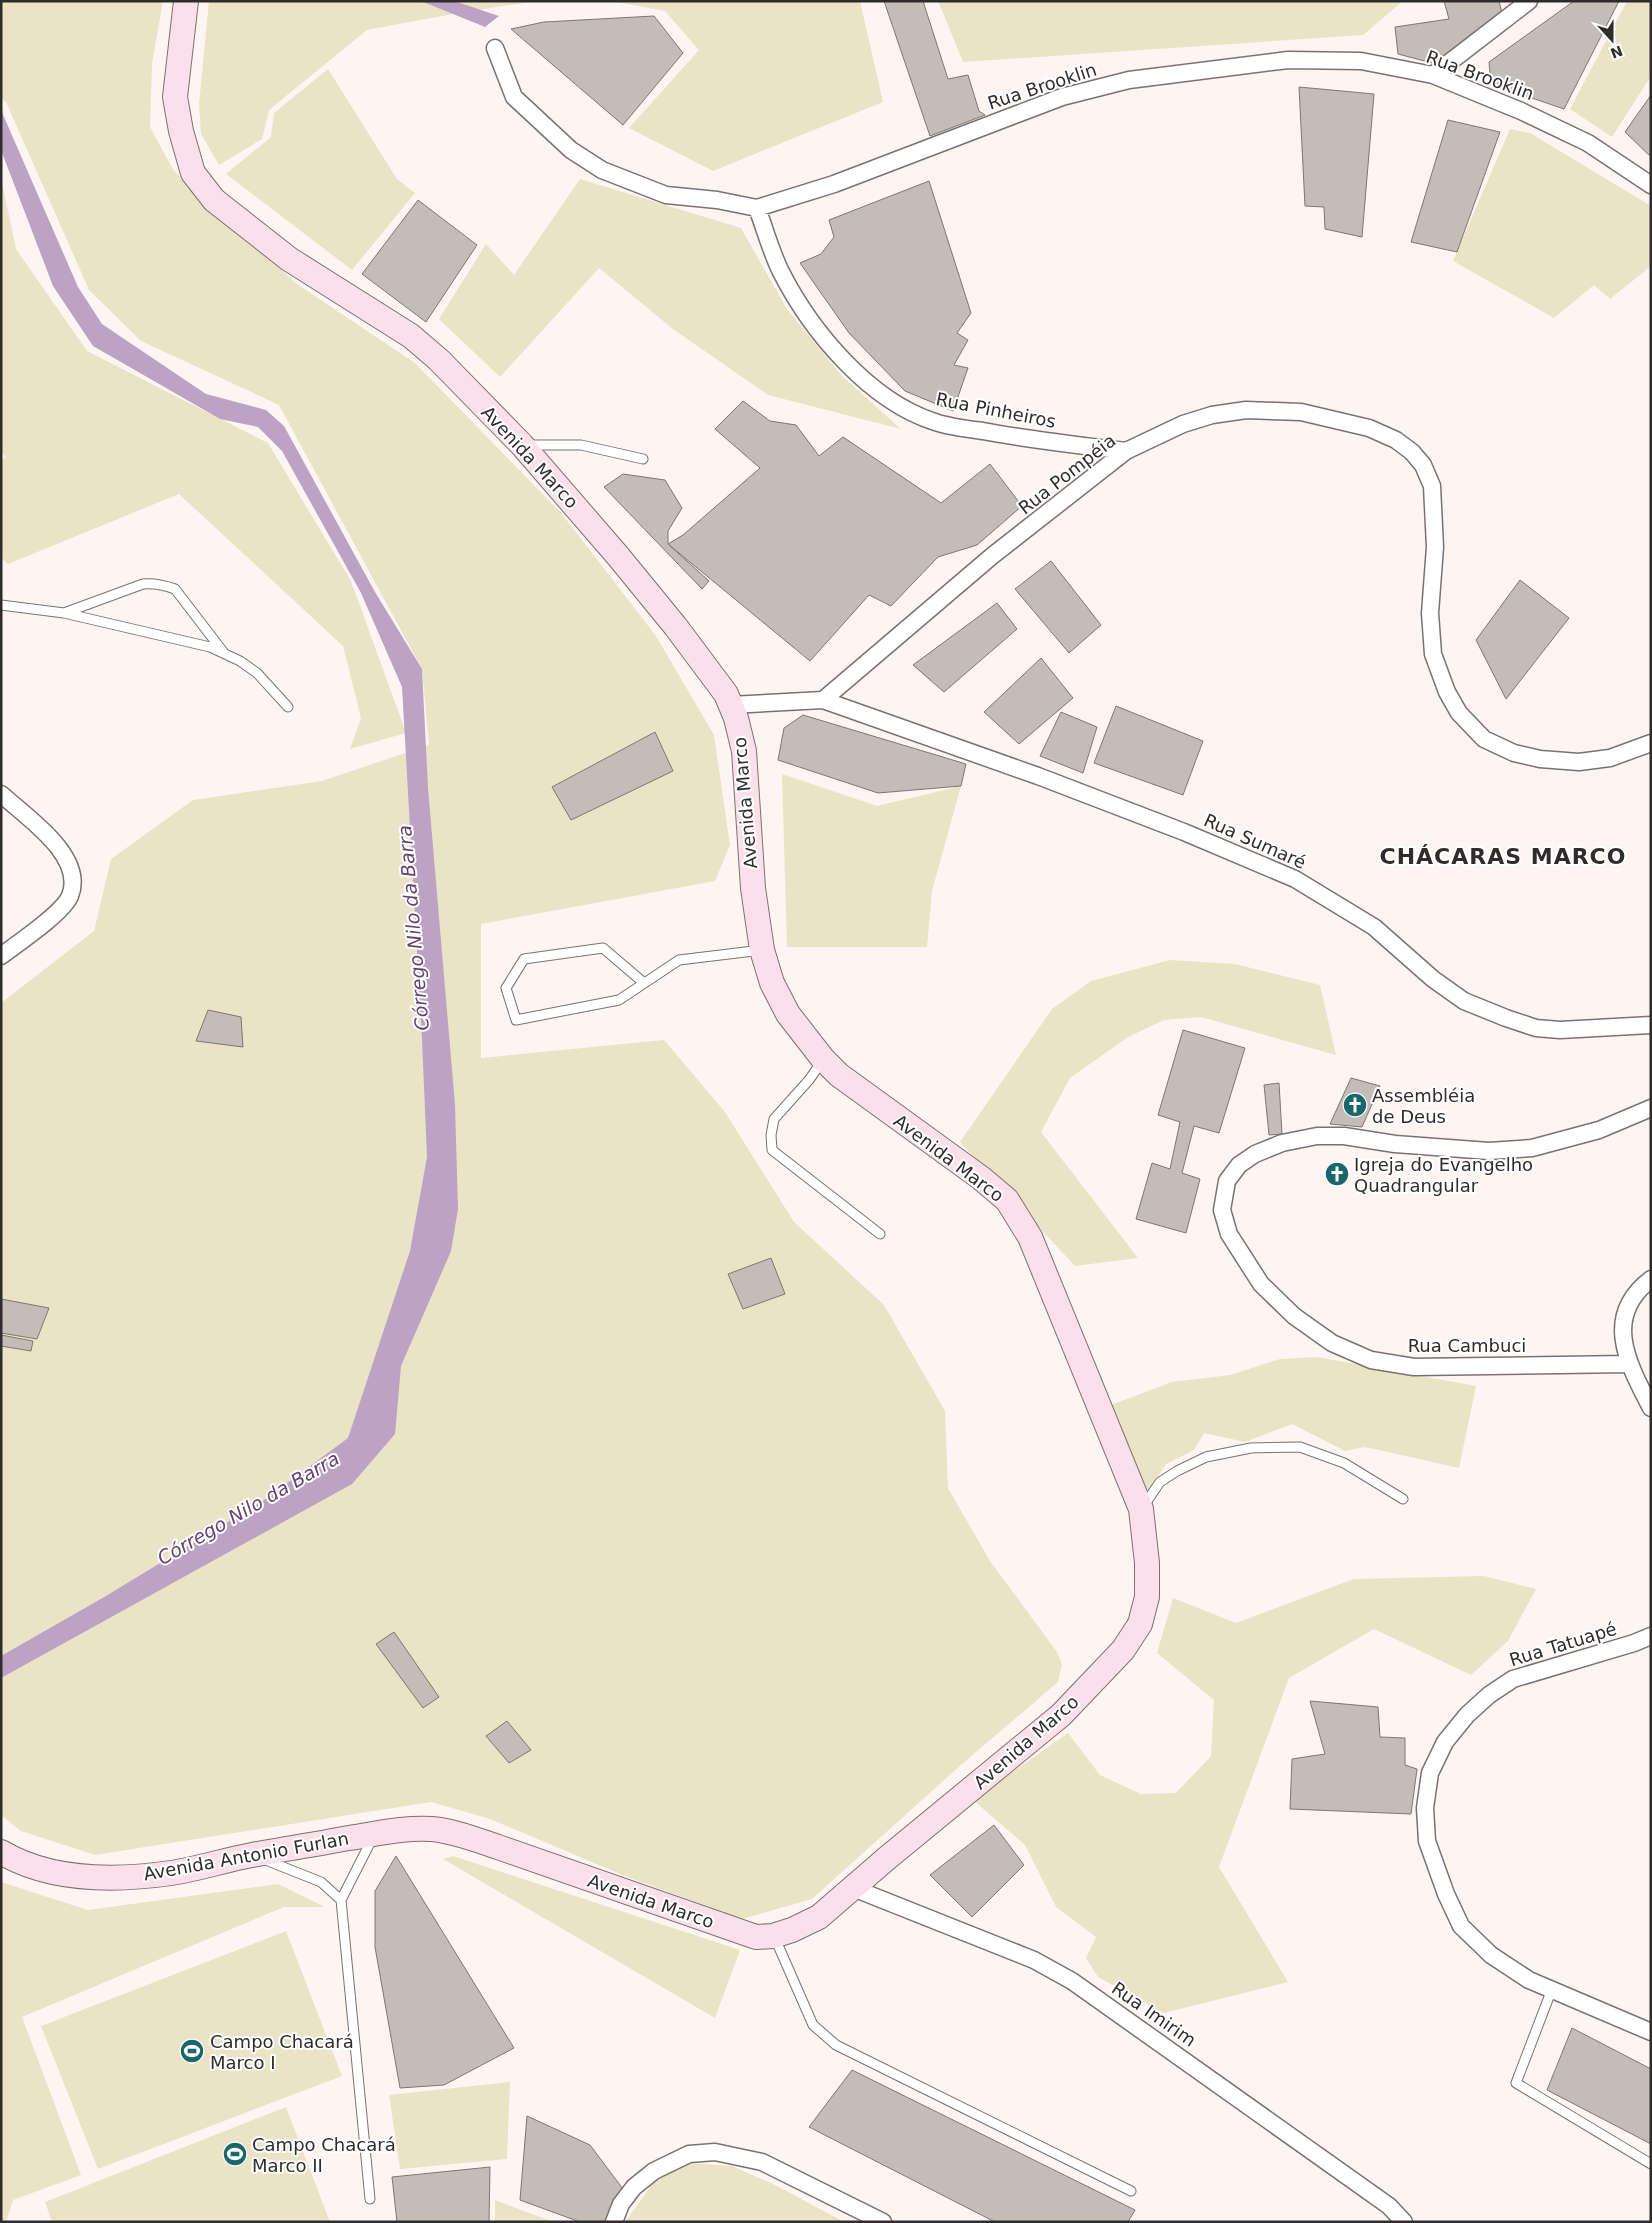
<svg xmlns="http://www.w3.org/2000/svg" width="1652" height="2223" font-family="'DejaVu Sans',sans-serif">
	<rect width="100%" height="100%" fill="#fef5f3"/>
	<path fill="#eae3c5" d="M 1,1 L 163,1 L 152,64 L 150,127 L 174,171 L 297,284 L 415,363 L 562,514 L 656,636 L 714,735 L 730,845 L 715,881 L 481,924 L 481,1058 L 664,1040 L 725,1112 L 794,1222 L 884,1305 L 945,1411 L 948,1488 L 990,1561 L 1057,1652 L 1062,1664 L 1058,1682 L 962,1764 L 812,1899 L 742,1919 L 620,1874 L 490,1819 L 431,1802 L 95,1855 L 21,1831 L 1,1815 L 1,1003 L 94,931 L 111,859 L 193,800 L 322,781 L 429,745 L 422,669 L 279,405 L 141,341 L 89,290 L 6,102 L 1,98 Z
		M 209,1 L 536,1 L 453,14 L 367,30 L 269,110 L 262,139 L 219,165 L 201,134 L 199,104 Z
		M 611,1 L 860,1 L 883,102 L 713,171 L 629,128 L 699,50 L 665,11 Z
		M 938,1 L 1403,1 L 1363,35 L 963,62 Z
		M 1627,1 L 1651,1 L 1651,76 L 1612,137 L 1570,109 Z
		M 328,69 L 397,179 L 415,193 L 352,270 L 226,174 L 271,137 L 274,113 Z
		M 1510,129 L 1530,133 L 1651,206 L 1651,266 L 1610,299 L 1594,285 L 1554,318 L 1453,261 Z
		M 1,178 L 16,249 L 87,351 L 268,443 L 351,581 L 406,733 L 350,749 L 361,718 L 343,646 L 179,494 L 8,564 L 1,558 L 1,461 L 6,457 L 1,451 Z
		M 580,179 L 741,228 L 787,309 L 841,375 L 901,429 L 768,395 L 673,329 L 599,268 L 500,377 L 439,319 L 486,244 L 514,275 Z
		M 782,774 L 877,806 L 961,786 L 932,891 L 927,947 L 787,947 Z
		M 1170,960 L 1235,964 L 1320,985 L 1336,1055 L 1201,1017 L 1164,1020 L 1128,1037 L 1070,1078 L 1041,1132 L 1138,1258 L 1075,1266 L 960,1142 L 1052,1009 L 1091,981 Z
		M 1317,1357 L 1476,1386 L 1459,1468 L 1365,1447 L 1345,1451 L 1292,1424 L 1245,1442 L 1204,1433 L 1194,1450 L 1166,1464 L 1147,1493 L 1111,1405 L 1172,1382 L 1230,1375 L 1280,1359 Z
		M 1484,1576 L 1536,1589 L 1508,1641 L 1471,1675 L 1374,1629 L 1289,1678 L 1219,1867 L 1288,1982 L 1164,2013 L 1098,1977 L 1086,1958 L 1096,1937 L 1056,1907 L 1025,1845 L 973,1800 L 1068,1733 L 1100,1775 L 1141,1794 L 1176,1793 L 1211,1756 L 1214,1700 L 1157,1653 L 1173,1598 L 1236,1623 L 1354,1579 Z
		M 453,1856 L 740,1950 L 715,2018 L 443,1859 Z
		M 1,1882 L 88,1910 L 278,1884 L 325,1907 L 284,1907 L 22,2017 L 81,2175 L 13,2200 L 6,2222 L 1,2222 Z
		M 286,1931 L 342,2076 L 98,2169 L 41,2026 Z
		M 510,2082 L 507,2159 L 400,2169 L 389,2095 Z
		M 286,2107 L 330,2222 L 52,2222 L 45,2202 Z
		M 688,2163 L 732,2166 L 775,2185 L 844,2222 L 625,2222 L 654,2182 Z
		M 495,2200 L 553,2222 L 495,2222 Z"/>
	<path fill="#bca2c4" d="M 421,1 L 454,1 L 499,16 L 485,27 Z
		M 1,110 L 78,287 L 102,324 L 206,394 L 266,410 L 284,426 L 375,592 L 422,669 L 428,788 L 455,1105 L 458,1209 L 451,1251 L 401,1366 L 395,1434 L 352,1484 L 1,1678 L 1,1656 L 106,1596 L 267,1498 L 348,1438 L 410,1251 L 427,1157 L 422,1039 L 402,687 L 361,593 L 282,451 L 258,427 L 220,419 L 93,346 L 53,286 L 1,150 Z"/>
	<path fill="#c3bcb7" stroke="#7d7772" d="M 884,1 L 923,1 L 948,79 L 968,75 L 979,111 L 985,115 L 930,136 Z
		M 1444,1 L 1499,1 L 1502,13 L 1436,64 L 1398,54 L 1395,27 L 1449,19 Z
		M 1574,1 L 1619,1 L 1564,109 L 1491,84 L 1489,62 Z
		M 654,16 L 683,53 L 623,125 L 511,29 L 544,22 Z
		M 1299,87 L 1374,94 L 1362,237 L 1325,229 L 1324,207 L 1305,206 Z
		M 1651,95 L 1651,157 L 1625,132 Z
		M 1448,120 L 1500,132 L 1457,252 L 1411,242 Z
		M 929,181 L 971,313 L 957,333 L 968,340 L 954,365 L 968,368 L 953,411 L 905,391 L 849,333 L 800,263 L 821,254 L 834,237 L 829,220 Z
		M 418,200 L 477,245 L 426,322 L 362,274 Z
		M 743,401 L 770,421 L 796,425 L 819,456 L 843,437 L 941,503 L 990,464 L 1022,506 L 977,545 L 938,557 L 891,606 L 869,595 L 810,661 L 668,544 L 683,535 L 760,468 L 715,429 Z
		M 623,474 L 665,480 L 682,508 L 668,531 L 668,544 L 709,581 L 702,589 L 604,487 Z
		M 1051,561 L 1101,625 L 1069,653 L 1015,589 Z
		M 1520,580 L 1569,618 L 1506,699 L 1476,640 Z
		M 997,603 L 1017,629 L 944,692 L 913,665 Z
		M 1041,658 L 1073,698 L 1019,744 L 984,712 Z
		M 1116,706 L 1203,741 L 1183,795 L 1094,763 Z
		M 1061,712 L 1097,727 L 1083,773 L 1040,756 Z
		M 803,715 L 966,764 L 961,786 L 878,793 L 778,760 L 784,728 Z
		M 655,732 L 673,771 L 571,820 L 552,787 Z
		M 208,1010 L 241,1017 L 243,1047 L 196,1041 Z
		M 1183,1030 L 1245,1048 L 1219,1133 L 1194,1126 L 1182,1173 L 1200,1179 L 1186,1233 L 1136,1219 L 1152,1163 L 1170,1169 L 1180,1122 L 1158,1115 Z
		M 1351,1078 L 1380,1086 L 1362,1127 L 1330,1124 Z
		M 1279,1083 L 1282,1134 L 1269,1135 L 1264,1085 Z
		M 771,1258 L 785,1294 L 743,1309 L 728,1274 Z
		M 1,1299 L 49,1308 L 37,1339 L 1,1333 Z
		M 1,1335 L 33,1341 L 31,1351 L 1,1346 Z
		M 394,1632 L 439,1697 L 423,1708 L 376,1644 Z
		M 1310,1701 L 1378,1707 L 1380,1737 L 1405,1738 L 1405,1765 L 1417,1769 L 1411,1814 L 1290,1809 L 1292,1759 L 1325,1754 Z
		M 507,1721 L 531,1750 L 509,1763 L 486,1736 Z
		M 994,1825 L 1024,1865 L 972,1917 L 930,1875 Z
		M 396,1856 L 514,2048 L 444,2085 L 400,2088 L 375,1947 L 375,1891 Z
		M 1572,2028 L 1651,2069 L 1651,2144 L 1547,2090 Z
		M 852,2070 L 1135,2210 L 1128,2222 L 995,2222 L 809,2127 Z
		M 527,2116 L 590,2145 L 623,2189 L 606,2222 L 580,2222 L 520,2200 Z
		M 490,2167 L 489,2222 L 397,2222 L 392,2177 Z"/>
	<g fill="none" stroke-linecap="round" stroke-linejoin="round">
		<g stroke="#7a7270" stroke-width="11">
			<path id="service" d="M 527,445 L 581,445 L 643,459
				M 1,605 L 64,613 L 210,647 L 240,661 L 257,673 L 288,707
				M 64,613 L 143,584 C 154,583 164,585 175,589 L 224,653
				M 644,983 L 603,948 L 524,959 L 506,988 L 516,1020 L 619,1000 L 679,960 L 762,950
				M 823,1060 L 809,1080 L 774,1119 L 771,1135 L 772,1150 L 880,1234
				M 1143,1507 L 1160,1482 L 1177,1471 L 1206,1457 L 1251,1448 L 1300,1447 L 1344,1463 L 1403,1499
				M 263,1859 L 321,1882 L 341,1900
				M 774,1936 L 813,2025 L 836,2045 L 1131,2191
				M 1552,1989 L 1516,2083 L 1651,2164
				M 370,2199 L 341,1900 L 372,1839"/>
		</g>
		<g stroke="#7a7270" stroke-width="19">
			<path id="minor" d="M 495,48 L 514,97 L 571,150 L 602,170 L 666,195 L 717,200 L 757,208 L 834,184 L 1062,97 L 1129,80 L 1288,60 L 1361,61 L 1433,75 L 1521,111 L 1588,143 L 1651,185
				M 1433,75 L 1529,1
				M 757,208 C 765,229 771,252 781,272 C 811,331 869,401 935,422 C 950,427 967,429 983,431 C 1030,440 1078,445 1126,451
				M 823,700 L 1038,776 L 1184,832 L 1295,879 L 1374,927 L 1433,979 L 1464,1001 L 1506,1018 L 1536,1028 L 1560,1030 L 1651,1025
				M 730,705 L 823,700 L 992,556 L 1126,451 L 1183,424 L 1212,415 L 1246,410 L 1301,412 L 1369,428 L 1396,440 L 1412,452 L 1423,465 L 1432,486 L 1435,547 L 1430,613 L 1433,654 L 1447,692 L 1459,713 L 1484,739 L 1514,753 L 1540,759 L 1579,762 L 1610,758 L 1651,743
				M 1,794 C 26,817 86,856 70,896 C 62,914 18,943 1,956
				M 1651,1279 C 1601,1317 1629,1365 1651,1408
				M 1628,1364 L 1414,1367 L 1371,1360 L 1332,1343 L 1294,1316 L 1261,1284 L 1229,1234 L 1222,1210 L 1227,1181 L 1239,1165 L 1255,1154 L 1282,1143 L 1317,1136 L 1344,1136 L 1395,1144 L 1489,1151 L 1532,1148 L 1599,1130 L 1651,1108
				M 1651,1636 L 1634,1643 L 1513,1679 L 1489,1695 L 1467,1715 L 1445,1742 L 1430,1773 L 1425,1808 L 1427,1841 L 1446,1894 L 1461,1926 L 1491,1955 L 1529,1980 L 1651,2032
				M 853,1888 L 1034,1960 L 1072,1981 L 1389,2206 L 1404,2222
				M 614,2222 L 621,2204 L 634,2187 L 654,2171 L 689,2154 L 715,2152 L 762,2162 L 883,2222"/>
		</g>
		<g stroke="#7a7270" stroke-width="26">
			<path id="secondary" d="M 1,1852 C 51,1882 115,1881 171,1873 C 198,1869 225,1860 252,1855 C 285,1849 317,1844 349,1838 C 376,1834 405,1827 432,1829 C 454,1831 477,1840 498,1847 L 756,1937 L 773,1936 L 792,1930 L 819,1917 L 886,1859 L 1061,1715 L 1123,1650 L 1140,1624 L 1147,1597 L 1147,1563 L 1141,1509 L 1030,1237 L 1007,1200 L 981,1178 L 839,1075 L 823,1059 L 788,1014 L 772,983 L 762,950 L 753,888 L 744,751 L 736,718 L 726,694 L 676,627 L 618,556 L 522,445 L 439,360 L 411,336 L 289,259 L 214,200 L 193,173 L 181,131 L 175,97 L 186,1"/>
		</g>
		<use href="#service" stroke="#fff" stroke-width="9"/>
		<use href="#minor" stroke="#fff" stroke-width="16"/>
		<use href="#secondary" stroke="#fbe0ec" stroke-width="24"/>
	</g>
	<defs>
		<g id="church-disc" transform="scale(1.25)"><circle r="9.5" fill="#19676b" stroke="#fff"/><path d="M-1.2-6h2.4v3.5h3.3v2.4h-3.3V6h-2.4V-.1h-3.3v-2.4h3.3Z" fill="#fff"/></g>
		<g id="stadium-disc" transform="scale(1.25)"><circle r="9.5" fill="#19676b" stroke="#fff"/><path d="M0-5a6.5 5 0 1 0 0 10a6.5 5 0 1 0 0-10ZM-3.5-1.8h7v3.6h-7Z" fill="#fff"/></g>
	</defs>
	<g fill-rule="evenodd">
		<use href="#church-disc" x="1355" y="1105"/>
		<use href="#church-disc" x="1337" y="1174"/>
		<use href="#stadium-disc" x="192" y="2051"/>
		<use href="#stadium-disc" x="235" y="2154"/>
	</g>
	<g text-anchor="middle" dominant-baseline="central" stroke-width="4" stroke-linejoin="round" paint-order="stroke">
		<g font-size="18" fill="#2f2c2b" stroke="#fff">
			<text transform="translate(1480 75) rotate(20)">Rua Brooklin</text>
			<text transform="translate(1042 86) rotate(-18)">Rua Brooklin</text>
			<text transform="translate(996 410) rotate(11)">Rua Pinheiros</text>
			<text transform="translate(530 457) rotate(47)">Avenida Marco</text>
			<text transform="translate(1067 474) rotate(-38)">Rua Pompéia</text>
			<text transform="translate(745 803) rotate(-95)">Avenida Marco</text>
			<text transform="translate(1255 841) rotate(24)">Rua Sumaré</text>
			<text transform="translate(949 1158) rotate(37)">Avenida Marco</text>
			<text x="1467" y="1345">Rua Cambuci</text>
			<text transform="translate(1563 1644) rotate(-17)">Rua Tatuapé</text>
			<text transform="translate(1026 1742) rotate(-41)">Avenida Marco</text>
			<text transform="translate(246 1856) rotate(-10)">Avenida Antonio Furlan</text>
			<text transform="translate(651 1901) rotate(19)">Avenida Marco</text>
			<text transform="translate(1154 2014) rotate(35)">Rua Imirim</text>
		</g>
		<g font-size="18" fill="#2f2c2b" stroke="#fff" text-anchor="start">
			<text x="1372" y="1095">Assembléia<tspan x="1372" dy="21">de Deus</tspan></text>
			<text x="1354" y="1164">Igreja do Evangelho<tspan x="1354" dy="21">Quadrangular</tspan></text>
			<text x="210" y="2041">Campo Chacará<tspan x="210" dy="21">Marco I</tspan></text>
			<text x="252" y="2144">Campo Chacará<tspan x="252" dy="21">Marco II</tspan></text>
		</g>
		<g font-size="19" font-style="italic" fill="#674271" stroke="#fff">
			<text transform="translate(413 928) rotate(-95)">Córrego Nilo da Barra</text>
			<text transform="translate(248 1508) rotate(-30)">Córrego Nilo da Barra</text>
		</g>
		<g font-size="22" font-weight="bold" letter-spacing="1" fill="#2f2c2b" stroke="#fff">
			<text x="1503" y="856">CHÁCARAS MARCO</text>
		</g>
	</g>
	<rect width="1652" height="2223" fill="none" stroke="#2f2c2b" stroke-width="5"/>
	<g transform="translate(1612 40) rotate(159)" stroke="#ffffff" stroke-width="4" paint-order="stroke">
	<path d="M0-4L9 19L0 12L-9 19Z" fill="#2f2c2b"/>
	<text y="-8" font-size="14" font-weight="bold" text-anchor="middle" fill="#2f2c2b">N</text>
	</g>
</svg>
